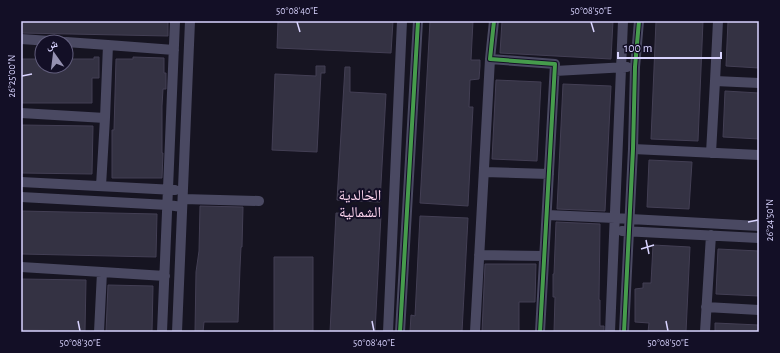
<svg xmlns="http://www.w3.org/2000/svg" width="780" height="353" font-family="'Alegreya Sans','Noto Naskh Arabic',sans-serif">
	<rect width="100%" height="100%" fill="#161421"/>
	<path fill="#343243" stroke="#433f54" d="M 21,21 L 168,21 L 168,36 L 21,33 Z
		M 278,21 L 393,21 L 391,53 L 277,48 Z
		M 430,21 L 473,21 L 471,60 L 480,60 L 480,66 L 479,79 L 470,80 L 469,107 L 473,107 L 468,206 L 420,203 Z
		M 502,21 L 613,21 L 611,59 L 500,53 Z
		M 656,21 L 703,21 L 698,141 L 651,139 Z
		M 728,21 L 759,22 L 759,68 L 726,66 Z
		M 94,57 L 99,57 L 99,78 L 92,78 L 92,103 L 21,103 L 21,59 L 42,59 L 42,66 L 66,66 L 66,59 L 94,59 Z
		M 133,57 L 164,58 L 164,73 L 166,73 L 166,89 L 163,89 L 162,106 L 162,153 L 163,153 L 162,178 L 112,178 L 112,130 L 114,130 L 116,59 L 133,59 Z
		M 316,66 L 325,66 L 325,73 L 321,73 L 317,152 L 272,150 L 275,74 L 316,76 Z
		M 345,67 L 350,67 L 350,92 L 386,94 L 380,202 L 337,200 Z
		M 496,80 L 541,82 L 537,161 L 492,159 Z
		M 563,84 L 611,86 L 605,211 L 557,209 Z
		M 725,91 L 759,93 L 759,139 L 723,137 Z
		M 21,125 L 93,126 L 92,174 L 21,173 Z
		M 649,160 L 692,162 L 689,209 L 647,207 Z
		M 200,206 L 243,207 L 242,247 L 241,247 L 240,268 L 238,322 L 204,322 L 203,332 L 195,332 L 196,272 L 199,251 Z
		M 21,211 L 157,214 L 156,257 L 21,254 Z
		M 336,213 L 381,215 L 375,332 L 330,332 Z
		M 420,216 L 468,218 L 462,332 L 410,332 L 411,315 L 415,316 Z
		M 556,222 L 600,224 L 599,300 L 600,300 L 600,326 L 604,326 L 604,332 L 554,332 L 555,297 L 553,297 L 553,274 L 554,274 Z
		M 653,245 L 690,247 L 686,332 L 648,332 L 649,323 L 635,322 L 635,289 L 643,288 L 643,283 L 651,283 Z
		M 718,249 L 759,251 L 759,296 L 716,294 Z
		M 274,257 L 313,257 L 313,332 L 274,332 Z
		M 485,264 L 536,264 L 535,302 L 519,302 L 519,332 L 482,332 Z
		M 21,279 L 86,280 L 85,331 L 21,330 Z
		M 108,285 L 153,286 L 152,332 L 106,332 Z
		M 715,323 L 759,325 L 759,332 L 715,332 Z"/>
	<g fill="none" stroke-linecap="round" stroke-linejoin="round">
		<path stroke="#4a4962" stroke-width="10" d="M 494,21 L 490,59 L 555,64 L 540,332
			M 718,21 L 715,81 L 759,83
			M 21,39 L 64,42
			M 66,42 L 108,45
			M 555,71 L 627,67
			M 21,113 L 105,118 L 101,186
			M 105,118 L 108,45 L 174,50
			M 633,149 L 759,155
			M 711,153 L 715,81
			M 484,172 L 549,174
			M 21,182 L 175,190
			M 21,197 L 168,205 L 182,207
			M 183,199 L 259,201
			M 547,215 L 615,218 L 630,219 L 759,226
			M 622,231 L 759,238
			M 479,255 L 544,256
			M 21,267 L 102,272 L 99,332
			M 102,272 L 165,276
			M 706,307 L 759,310
			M 162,332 L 175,21
			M 177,332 L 190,21
			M 388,332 L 402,21
			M 400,332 L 418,21
			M 475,332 L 490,59
			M 610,332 L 623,21
			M 624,332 L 633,149 L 635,67 L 639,21
			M 705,332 L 711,235"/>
		<g stroke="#130f26" stroke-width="6">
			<path id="cycleway" d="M 494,21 L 490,59 L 555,64 L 540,332
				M 400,332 L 418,21
				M 624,332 L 633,149 L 635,67 L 639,21"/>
		</g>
		<use href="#cycleway" stroke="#469c4c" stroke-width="4"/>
	</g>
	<path fill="none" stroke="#d9d4ff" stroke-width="1.5" d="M 297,22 L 300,32M 591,22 L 594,32M 22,76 L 32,74M 748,222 L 758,220M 646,240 L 649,254M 641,249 L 654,245M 78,321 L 80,331M 372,321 L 374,331M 666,321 L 668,331"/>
	<g text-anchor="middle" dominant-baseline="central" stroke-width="4" stroke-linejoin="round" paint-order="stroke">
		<g font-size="15" fill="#ffd6f0" stroke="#130f26">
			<text x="360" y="195">الخالدية<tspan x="360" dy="17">الشمالية</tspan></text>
		</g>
	</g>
	<rect width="780" height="353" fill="none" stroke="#130f26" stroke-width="44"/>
	<g transform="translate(54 54) rotate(346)"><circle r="19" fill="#130f26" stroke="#625e7d"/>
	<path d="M0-3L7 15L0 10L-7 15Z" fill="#9591b1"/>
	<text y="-6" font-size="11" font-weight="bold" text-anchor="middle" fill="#d9d4ff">ش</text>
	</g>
	<path d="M618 52v6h103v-6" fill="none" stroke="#d9d4ff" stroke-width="2"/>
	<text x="624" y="52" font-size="12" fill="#d9d4ff" stroke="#130f26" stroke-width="3" paint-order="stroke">100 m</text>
	<rect x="22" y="22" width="736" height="309" fill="none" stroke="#d9d4ff" stroke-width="1.5"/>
	<g font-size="10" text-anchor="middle" fill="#d9d4ff">
		<text x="297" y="14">50°08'40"E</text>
		<text x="591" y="14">50°08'50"E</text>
		<text transform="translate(11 76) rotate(-90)" y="4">26°25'00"N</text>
		<text transform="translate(769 220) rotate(-90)" y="4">26°24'50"N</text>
		<text x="80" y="346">50°08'30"E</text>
		<text x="374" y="346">50°08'40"E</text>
		<text x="668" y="346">50°08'50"E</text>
	</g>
</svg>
